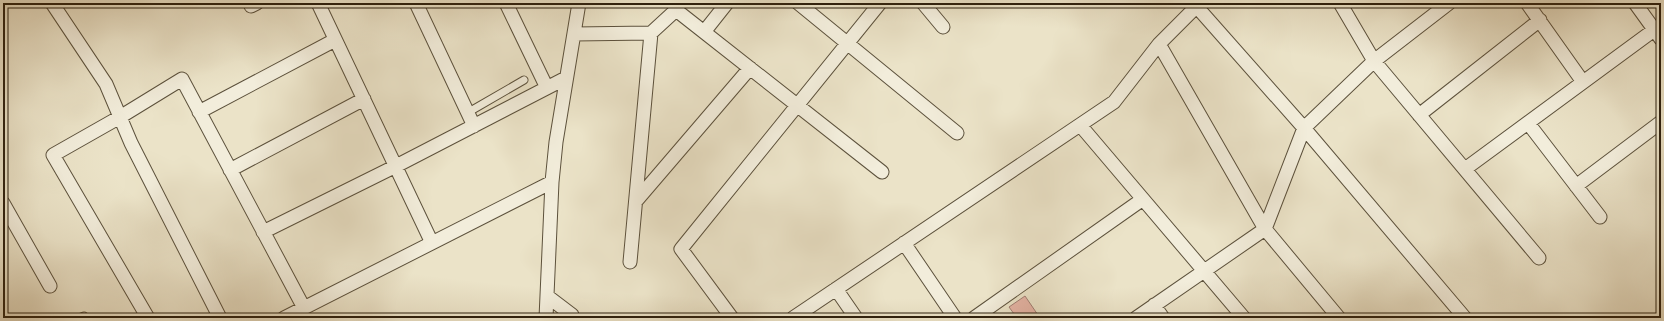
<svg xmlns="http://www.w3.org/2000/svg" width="1664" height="321" font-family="'IM FELL Great Primer',serif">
	<rect width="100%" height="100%" fill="#ebe3c8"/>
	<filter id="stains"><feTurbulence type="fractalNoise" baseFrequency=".005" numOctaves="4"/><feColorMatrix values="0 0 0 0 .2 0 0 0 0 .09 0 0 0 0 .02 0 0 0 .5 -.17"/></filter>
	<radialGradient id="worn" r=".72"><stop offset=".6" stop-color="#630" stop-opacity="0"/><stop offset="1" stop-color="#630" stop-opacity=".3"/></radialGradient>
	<path fill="#e6b5a6" stroke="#a17f74" d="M 1025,296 L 1040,318 L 1017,318 L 1009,307 Z"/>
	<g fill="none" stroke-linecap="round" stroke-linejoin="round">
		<g stroke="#5c513c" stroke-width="9">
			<path id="service" d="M 467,113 L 524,80
				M 79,318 L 84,316"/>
		</g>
		<g stroke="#5c513c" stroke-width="15">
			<path id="minor" d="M 52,3 L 106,84 L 131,143 L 220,318
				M 318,3 L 432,243
				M 416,3 L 474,126
				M 506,3 L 547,88
				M 798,3 L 957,133
				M 923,3 L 943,27
				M 1340,3 L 1374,61 L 1539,258
				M 1527,3 L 1583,82
				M 1635,3 L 1661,39
				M 251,6 L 257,3
				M 1197,7 L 1304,128 L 1465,318
				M 676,10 L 882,172
				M 704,32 L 727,3
				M 574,34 L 651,33 L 676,10 L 678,3
				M 1159,44 L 1265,229 L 1339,318
				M 199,112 L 335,40
				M 1419,115 L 1540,20
				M 1528,123 L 1600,217
				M 1080,125 L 1244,318
				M 1465,169 L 1654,30
				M 230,170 L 364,99
				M 1576,186 L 1661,122
				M 636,201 L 750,68
				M 3,203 L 50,286
				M 263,232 L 396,166 L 566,78
				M 904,243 L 955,318
				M 630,262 L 651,33
				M 836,289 L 856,318
				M 547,296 L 572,315 L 573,318
				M 1154,305 L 1163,318
				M 148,318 L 53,155 L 120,117 L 182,79 L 304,308
				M 284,318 L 552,182
				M 546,318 L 552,182 L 556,142 L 579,3
				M 732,318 L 681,249 L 880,3
				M 793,318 L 1114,102 L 1159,44 L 1200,3
				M 974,318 L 1143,199
				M 1136,318 L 1265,229 L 1304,128 L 1374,61 L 1449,3"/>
		</g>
		<use href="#service" stroke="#f2eddb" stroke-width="7"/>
		<use href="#minor" stroke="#f2eddb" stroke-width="13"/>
	</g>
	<rect width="1664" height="321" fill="none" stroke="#ebe3c8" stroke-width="16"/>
	<rect x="4" y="4" width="1656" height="313" fill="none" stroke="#2d200e" stroke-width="2"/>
	<rect x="8" y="8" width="1648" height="305" fill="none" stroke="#2d200e"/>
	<rect width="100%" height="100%" filter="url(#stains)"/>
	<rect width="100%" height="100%" fill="url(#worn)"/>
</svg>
